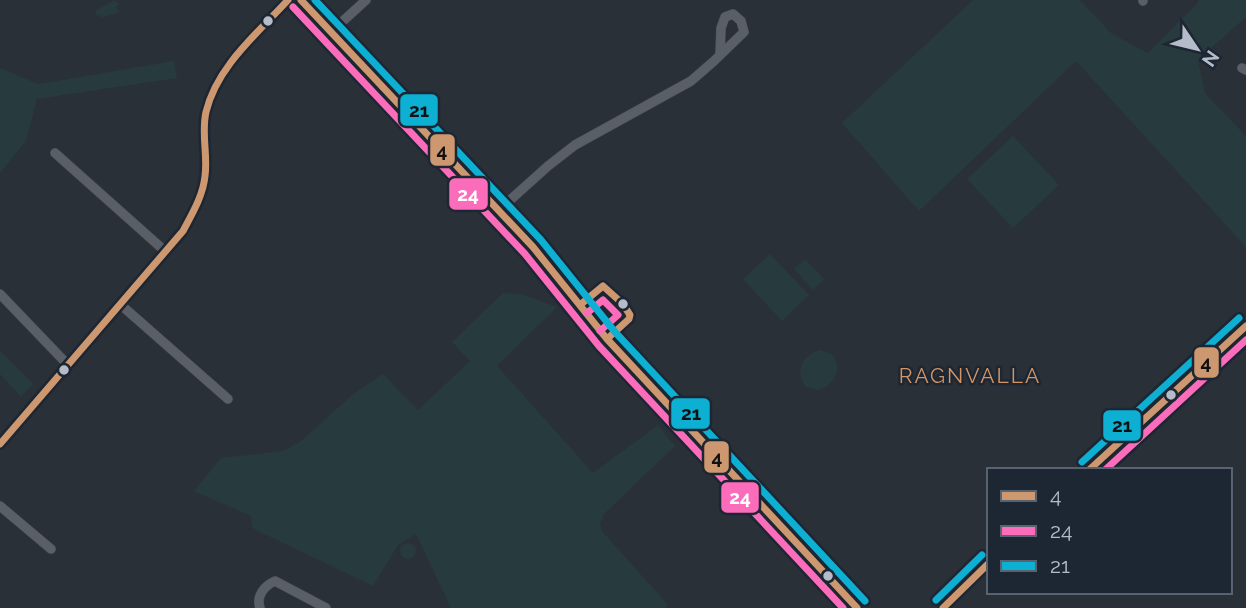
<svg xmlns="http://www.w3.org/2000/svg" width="1246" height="608" font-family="Raleway,sans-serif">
	<rect width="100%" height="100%" fill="#2a3038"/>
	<path fill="#273a3e" d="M 114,0 L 120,4 L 116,7 L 119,12 L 102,18 L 101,15 L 97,16 L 95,11 Z
		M 973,0 L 1080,0 L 1112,34 L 1148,53 L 1199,2 L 1198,0 L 1246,0 L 1246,17 L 1198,60 L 1205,93 L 1246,136 L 1246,247 L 1076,61 L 919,211 L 842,123 Z
		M 174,61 L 177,78 L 37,99 L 26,141 L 0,173 L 0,68 L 38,84 Z
		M 1013,136 L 1059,185 L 1013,228 L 967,179 Z
		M 770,254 L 809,295 L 782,321 L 743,279 Z
		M 805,259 L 824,279 L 813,290 L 794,269 Z
		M 503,293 L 521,294 L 557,307 L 497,366 L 593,473 L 658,425 L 675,446 L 604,514 L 600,524 L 602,531 L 668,605 L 664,608 L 451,608 L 416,534 L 398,545 L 373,586 L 256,530 L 252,527 L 251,516 L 194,491 L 221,458 L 283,451 L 300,442 L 352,395 L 383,374 L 418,410 L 470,361 L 452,342 Z
		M 819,350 L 832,354 C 843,368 835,385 818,390 L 806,387 C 794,373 802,355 819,350 Z
		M 0,351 L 33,384 L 21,397 L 0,374 Z
		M400 551a8 8 0 1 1 16 0a8 8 0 1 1-16 0Z"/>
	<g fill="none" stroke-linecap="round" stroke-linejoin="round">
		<g stroke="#484c53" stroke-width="10">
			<path id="street" d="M 301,0 L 533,247 L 607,339 L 857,608
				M 1143,0 L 1143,1
				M 332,31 L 366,0
				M 1242,68 L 1246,70
				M 55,153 L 166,252
				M 499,210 L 548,166 L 575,145 L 691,81 L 714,61 L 744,32 L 741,21 L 733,14 L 725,17 L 721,28 L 720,55
				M 0,294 L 68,365
				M 121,305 L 228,399
				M 0,444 L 183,231 C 193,213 202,196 205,176 C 207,155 201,133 206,111 C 217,66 259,34 288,0
				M 1089,470 L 1246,326
				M 0,506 L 51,549
				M 260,608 C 256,596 264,586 275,581 L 326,608
				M 943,608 L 989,563"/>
		</g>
		<use href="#street" stroke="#5a5e66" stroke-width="9"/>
		<g stroke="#1d2633" stroke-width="12">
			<path id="bus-1" d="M 301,0 L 533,247 L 607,339 L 857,608
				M 580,305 L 603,286 L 623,304 L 630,315 L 629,319 L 607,339
				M 0,444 L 183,231 C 192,214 203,196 205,176 C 208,155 201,133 206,112 C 217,66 258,33 288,0
				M 1089,470 L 1246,326
				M 943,608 L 989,563"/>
		</g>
		<g stroke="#1d2633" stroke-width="12">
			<path id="bus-2" d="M 293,7 L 525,254 L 599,346 L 843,608
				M 587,313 L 603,300 L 618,315 L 600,331
				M 1105,470 L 1246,340"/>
		</g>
		<g stroke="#1d2633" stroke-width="12">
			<path id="bus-3" d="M 315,0 L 541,240 L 615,332 L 865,601
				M 1082,462 L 1239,318
				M 936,600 L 982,555"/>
		</g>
		<use href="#bus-1" stroke="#cd976f" stroke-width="7"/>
		<use href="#bus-2" stroke="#fb6dba" stroke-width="7"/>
		<use href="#bus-3" stroke="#0dafd3" stroke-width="7"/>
	</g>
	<g fill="#b4bcc9" stroke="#1d2633" stroke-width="2.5">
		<circle cx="268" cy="21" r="6"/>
		<circle cx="623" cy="304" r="6"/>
		<circle cx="64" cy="370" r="6"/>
		<circle cx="1171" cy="395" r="6"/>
		<circle cx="828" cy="576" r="6"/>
	</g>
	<g text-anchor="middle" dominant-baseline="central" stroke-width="5" stroke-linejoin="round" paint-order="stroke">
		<g font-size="21" letter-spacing="2" fill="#d59563" stroke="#1d2633">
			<text x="970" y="375">RAGNVALLA</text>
		</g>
	</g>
	<g stroke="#1d2633" stroke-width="2.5">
		<rect x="399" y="93" width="40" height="34" rx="7" fill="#0dafd3"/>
		<rect x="429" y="133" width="27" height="34" rx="7" fill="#cd976f"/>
		<rect x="448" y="177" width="41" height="34" rx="7" fill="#fb6dba"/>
		<rect x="1193" y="346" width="27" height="33" rx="7" fill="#cd976f"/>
		<rect x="670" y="397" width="41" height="33" rx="7" fill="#0dafd3"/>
		<rect x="1102" y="409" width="40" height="33" rx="7" fill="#0dafd3"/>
		<rect x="703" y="440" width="27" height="34" rx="7" fill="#cd976f"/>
		<rect x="720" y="481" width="40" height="33" rx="7" fill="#fb6dba"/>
	</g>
	<g font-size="19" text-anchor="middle" font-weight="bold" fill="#fff">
		<text x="468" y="201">24</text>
		<text x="740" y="504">24</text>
	</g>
	<g font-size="19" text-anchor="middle" font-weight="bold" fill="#111">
		<text x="419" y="117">21</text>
		<text x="442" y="157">4</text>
		<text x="1206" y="369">4</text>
		<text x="691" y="420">21</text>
		<text x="1122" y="432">21</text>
		<text x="717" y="464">4</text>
	</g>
	<rect x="987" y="468" width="245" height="126" fill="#1d2633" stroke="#59626f" stroke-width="2"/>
	<rect x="1001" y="491" width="35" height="10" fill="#cd976f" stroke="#59626f" stroke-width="2"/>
	<text x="1050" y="503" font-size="21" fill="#b4bcc9">4</text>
	<rect x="1001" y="526" width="35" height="10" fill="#fb6dba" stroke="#59626f" stroke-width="2"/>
	<text x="1050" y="538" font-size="21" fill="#b4bcc9">24</text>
	<rect x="1001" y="561" width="35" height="10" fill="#0dafd3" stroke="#59626f" stroke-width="2"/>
	<text x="1050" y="573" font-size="21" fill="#b4bcc9">21</text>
	<g transform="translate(1197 49) rotate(125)" stroke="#1d2633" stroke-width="5" paint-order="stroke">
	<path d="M0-5L12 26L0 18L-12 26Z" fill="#b4bcc9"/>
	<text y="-10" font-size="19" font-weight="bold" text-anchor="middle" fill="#b4bcc9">N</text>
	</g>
</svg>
